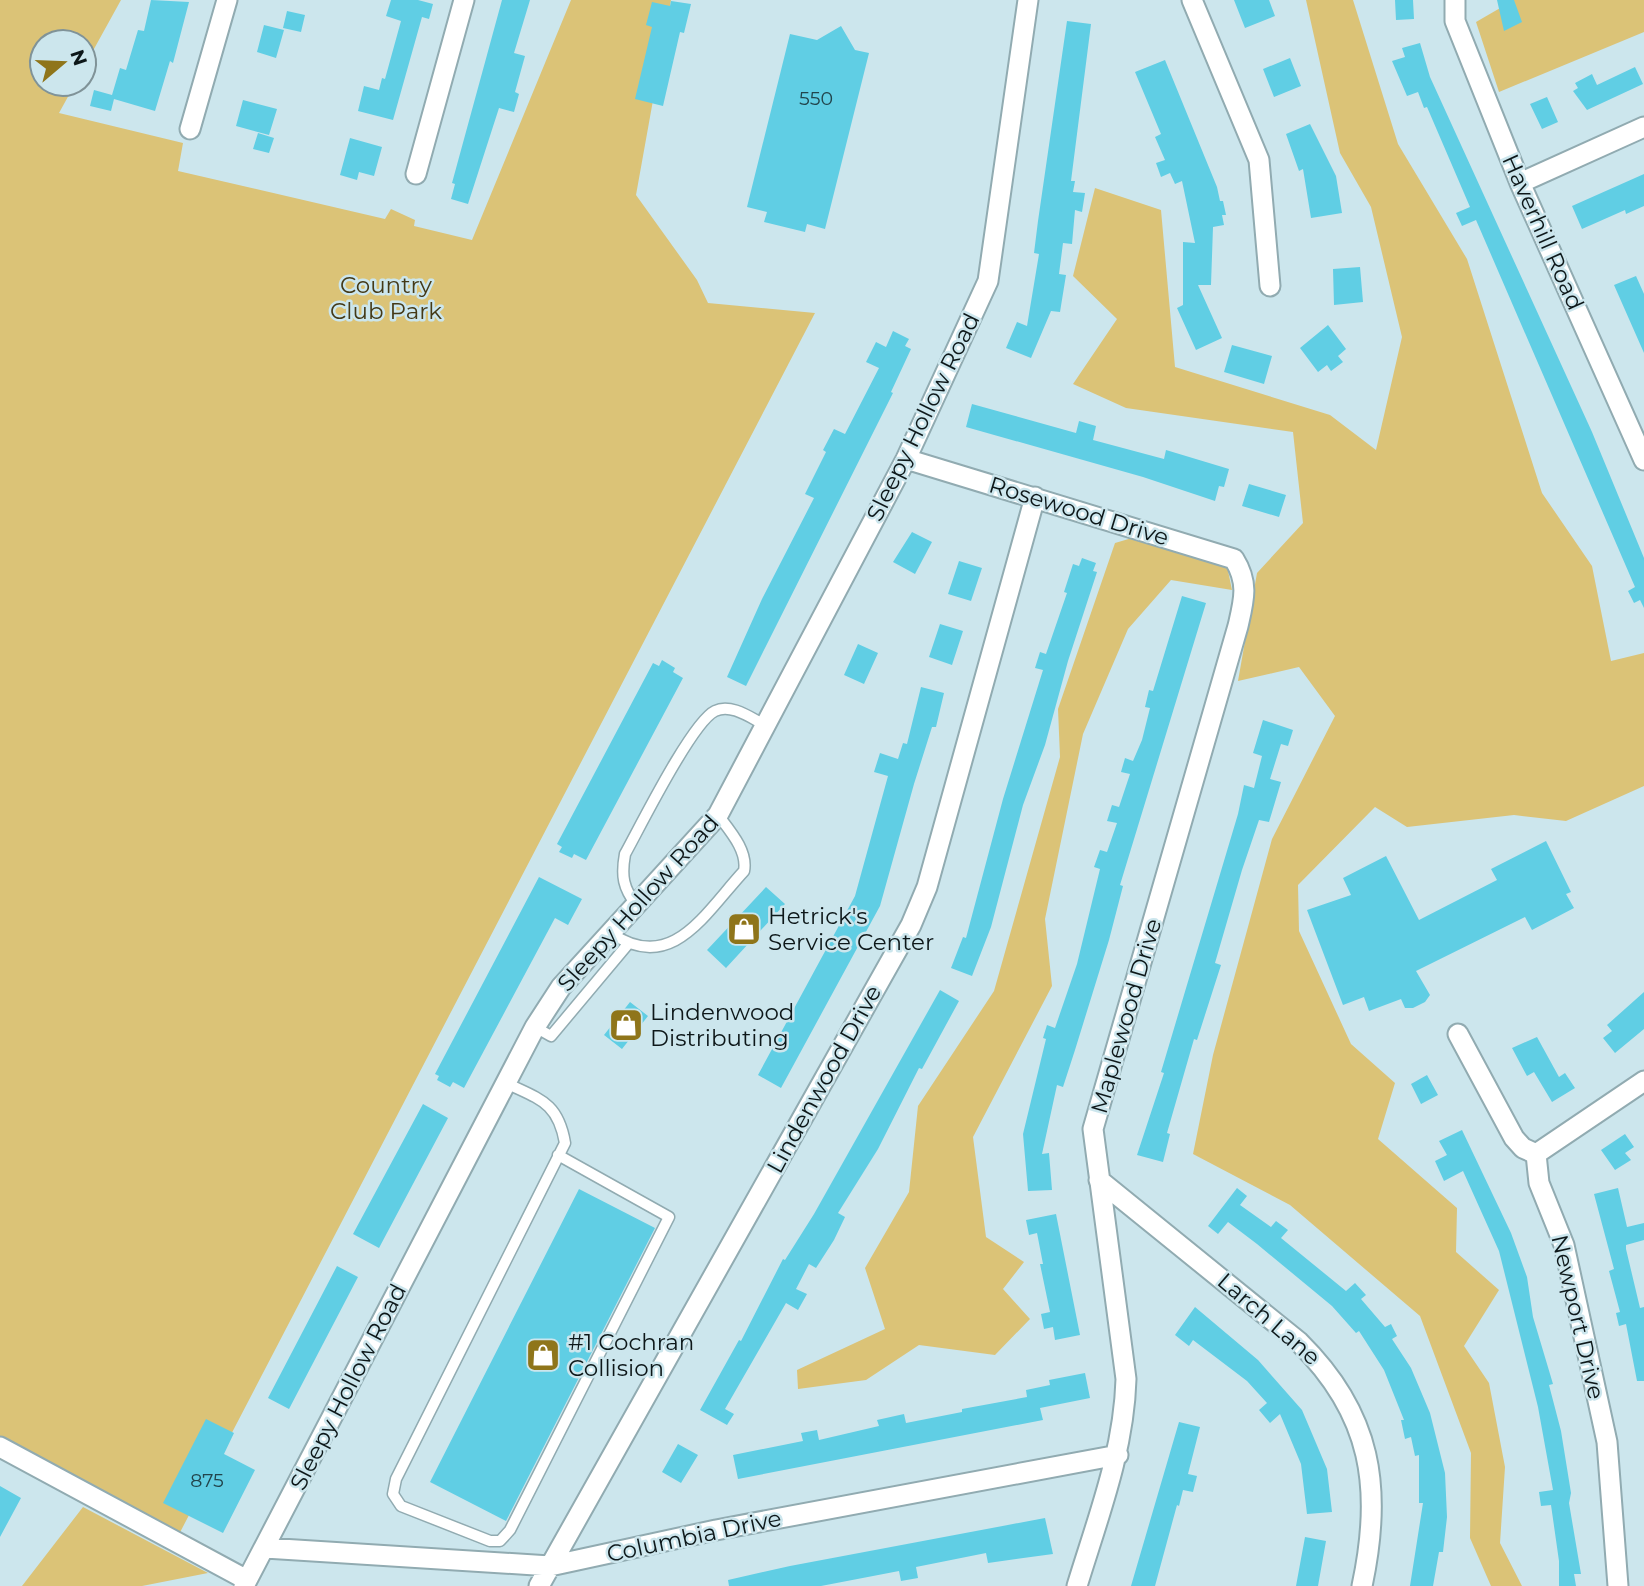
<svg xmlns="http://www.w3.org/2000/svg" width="1644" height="1586" font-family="Montserrat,sans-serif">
	<rect width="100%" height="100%" fill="#cce6ed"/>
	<path fill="#dbc377" d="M 0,0 L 121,0 L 84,67 L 84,42 L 42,42 L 42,84 L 75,84 L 59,113 L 183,143 L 178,171 L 385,219 L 391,209 L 415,220 L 414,226 L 472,240 L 571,0 L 671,0 L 636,195 L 697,280 L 708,303 L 815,313 L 175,1542 L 0,1450 Z
		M 1306,0 L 1353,0 L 1398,144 L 1467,259 L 1542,493 L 1592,566 L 1611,661 L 1644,653 L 1644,786 L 1566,821 L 1514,815 L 1407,827 L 1375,807 L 1298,885 L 1299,931 L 1351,1044 L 1395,1083 L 1378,1139 L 1457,1208 L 1456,1252 L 1499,1290 L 1464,1346 L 1489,1383 L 1505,1467 L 1500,1543 L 1522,1586 L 1491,1586 L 1470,1538 L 1471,1453 L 1420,1316 L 1290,1205 L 1193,1154 L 1213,1055 L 1272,839 L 1335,716 L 1299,667 L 1238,681 L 1257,573 L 1303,523 L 1293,432 L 1126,408 L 1073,384 L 1117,319 L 1073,276 L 1095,188 L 1161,210 L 1175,367 L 1330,415 L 1376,450 L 1402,337 L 1371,207 L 1340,153 Z
		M 1514,0 L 1644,0 L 1644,32 L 1499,92 L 1476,22 Z
		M 1132,538 L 1227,566 L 1232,590 L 1171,580 L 1128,629 L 1083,734 L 1045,919 L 1052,986 L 973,1137 L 986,1237 L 1024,1262 L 1003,1289 L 1030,1319 L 995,1355 L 919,1345 L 866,1380 L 798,1389 L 797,1370 L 885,1329 L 865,1268 L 909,1192 L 918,1106 L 994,991 L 1060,757 L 1058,709 L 1115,543 Z
		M 83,1507 L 208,1573 L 142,1586 L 22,1586 Z"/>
	<path fill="#60cee4" d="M 151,0 L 189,2 L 173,63 L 170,61 L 155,111 L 114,99 L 111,111 L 90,106 L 94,90 L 112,95 L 120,68 L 126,70 L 138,30 L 144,31 Z
		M 391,0 L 418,0 L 433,4 L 429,19 L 422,17 L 393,120 L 358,111 L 364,86 L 379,90 L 382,78 L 385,79 L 401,21 L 386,16 Z
		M 502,0 L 530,0 L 514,53 L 525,56 L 515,92 L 519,94 L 514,112 L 499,108 L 468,204 L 451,199 L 455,184 L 452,183 Z
		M 1234,0 L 1269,0 L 1275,16 L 1245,28 Z
		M 1395,0 L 1413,0 L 1414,19 L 1396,20 Z
		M 1497,0 L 1514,0 L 1522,22 L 1504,31 Z
		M 671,1 L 691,4 L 684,33 L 680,32 L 663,106 L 635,99 L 652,27 L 646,25 L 652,2 L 670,6 Z
		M 287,11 L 305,15 L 301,32 L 283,28 Z
		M 1067,21 L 1091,24 L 1071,181 L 1075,181 L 1073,192 L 1085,193 L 1082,212 L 1075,210 L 1072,244 L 1063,243 L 1059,274 L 1066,275 L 1060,312 L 1051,311 L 1031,358 L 1006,348 L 1017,322 L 1027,326 L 1039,254 L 1034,253 L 1038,221 Z
		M 264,25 L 284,30 L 276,58 L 257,52 Z
		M 841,26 L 855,50 L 869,53 L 825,229 L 807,224 L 805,232 L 764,222 L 767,212 L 747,207 L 790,34 L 817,40 Z
		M 1420,43 L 1430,77 L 1592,432 L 1644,558 L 1644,608 L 1640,600 L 1634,603 L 1628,591 L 1635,587 L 1476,220 L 1462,226 L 1456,213 L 1470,207 L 1427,107 L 1424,108 L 1418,92 L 1407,96 L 1392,61 L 1405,57 L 1402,48 Z
		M 1290,58 L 1301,86 L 1274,97 L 1263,69 Z
		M 1165,60 L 1217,187 L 1220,201 L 1223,201 L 1226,215 L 1222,215 L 1224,225 L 1213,227 L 1211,285 L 1198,285 L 1222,338 L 1196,350 L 1177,308 L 1183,305 L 1183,242 L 1195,243 L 1182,181 L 1175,184 L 1170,173 L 1161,177 L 1156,163 L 1165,160 L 1155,137 L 1161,134 L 1135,72 Z
		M 1635,67 L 1643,84 L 1587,110 L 1573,91 L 1578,88 L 1575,83 L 1592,74 L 1597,85 Z
		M 1547,97 L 1558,122 L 1542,129 L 1530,104 Z
		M 243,100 L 277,109 L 269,135 L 236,126 Z
		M 1310,124 L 1336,176 L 1342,213 L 1311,218 L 1303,169 L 1299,171 L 1286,134 Z
		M 258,133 L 274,138 L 269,153 L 253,149 Z
		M 350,138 L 382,147 L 374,176 L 359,172 L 357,180 L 340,175 Z
		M 1644,174 L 1644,206 L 1626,214 L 1625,210 L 1582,229 L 1572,206 Z
		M 1360,267 L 1363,302 L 1334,305 L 1333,269 Z
		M 1636,276 L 1644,294 L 1644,353 L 1614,285 Z
		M 1328,325 L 1346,349 L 1338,356 L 1343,362 L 1331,371 L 1327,365 L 1318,372 L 1300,348 Z
		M 893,331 L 909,339 L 905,346 L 911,349 L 891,392 L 893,393 L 746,686 L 727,677 L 762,599 L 814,498 L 805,494 L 826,452 L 823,450 L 834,429 L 845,434 L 879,368 L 866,362 L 876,342 L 886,347 Z
		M 1232,345 L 1272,356 L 1264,384 L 1224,372 Z
		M 972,404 L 1076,433 L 1079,421 L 1096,426 L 1093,440 L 1164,459 L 1166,450 L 1229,469 L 1224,487 L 1219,486 L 1215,501 L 1143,477 L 966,427 Z
		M 1249,484 L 1286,495 L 1279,517 L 1242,506 Z
		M 912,532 L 932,542 L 915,574 L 893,562 Z
		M 1082,558 L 1096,563 L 1093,571 L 1097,572 L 1068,661 L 1045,745 L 1023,805 L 991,927 L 972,976 L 951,968 L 963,937 L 966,938 L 1003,799 L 1043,670 L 1035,668 L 1040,652 L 1046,654 L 1067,593 L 1064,592 L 1073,564 L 1079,566 Z
		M 959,561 L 982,568 L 971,601 L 948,594 Z
		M 1182,596 L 1206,603 L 1120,885 L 1123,886 L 1109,940 L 1075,1050 L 1063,1087 L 1057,1085 L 1042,1154 L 1049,1153 L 1052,1190 L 1028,1191 L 1023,1134 L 1046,1039 L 1043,1038 L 1047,1025 L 1055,1028 L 1077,964 L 1100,869 L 1094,867 L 1100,850 L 1107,852 L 1117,823 L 1107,821 L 1112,805 L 1119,807 L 1130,774 L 1121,772 L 1125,758 L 1133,761 L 1142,740 L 1150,708 L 1145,707 L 1149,690 L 1153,691 Z
		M 940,624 L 963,631 L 952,665 L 929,657 Z
		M 858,644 L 878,653 L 864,684 L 844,675 Z
		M 662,660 L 675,668 L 673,672 L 683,678 L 586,860 L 574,854 L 572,858 L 559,852 L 562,847 L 557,844 L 653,663 L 659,666 Z
		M 921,687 L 944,693 L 936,727 L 932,727 L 914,784 L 880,906 L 781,1088 L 758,1075 L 855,896 L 888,776 L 874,772 L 880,753 L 898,759 L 903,743 L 907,744 Z
		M 1263,720 L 1293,730 L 1288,746 L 1281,744 L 1270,779 L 1281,782 L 1269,822 L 1259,820 L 1242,870 L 1215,963 L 1221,965 L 1197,1040 L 1194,1039 L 1167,1133 L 1170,1134 L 1163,1162 L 1137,1155 L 1164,1073 L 1161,1072 L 1238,814 L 1244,785 L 1254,788 L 1262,756 L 1253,753 Z
		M 1546,841 L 1571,892 L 1566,894 L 1574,908 L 1532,930 L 1525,917 L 1416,971 L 1430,995 L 1425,1002 L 1413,1008 L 1405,1008 L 1401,999 L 1369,1011 L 1364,997 L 1343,1005 L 1307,910 L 1351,895 L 1343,878 L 1386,856 L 1419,920 L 1497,880 L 1491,869 Z
		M 539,877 L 582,899 L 568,925 L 555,918 L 464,1088 L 453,1082 L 450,1087 L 437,1080 L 439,1076 L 435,1074 Z
		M 766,887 L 785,904 L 726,968 L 707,950 Z
		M 940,990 L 959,1001 L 922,1069 L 919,1068 L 878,1149 L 838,1213 L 845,1217 L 834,1240 L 816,1268 L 809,1264 L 796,1289 L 807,1294 L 798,1310 L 786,1303 L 725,1409 L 734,1414 L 727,1425 L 700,1410 L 739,1340 L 741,1341 L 783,1259 L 785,1260 L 814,1214 Z
		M 1644,992 L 1644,1029 L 1615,1053 L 1603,1038 L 1612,1031 L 1607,1025 Z
		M 630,1002 L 648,1016 L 622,1049 L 604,1035 Z
		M 1537,1037 L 1559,1077 L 1565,1073 L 1575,1088 L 1552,1102 L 1534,1072 L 1527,1076 L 1512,1048 Z
		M 1427,1075 L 1438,1095 L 1421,1104 L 1411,1084 Z
		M 423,1104 L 448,1118 L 379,1248 L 353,1234 Z
		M 1462,1130 L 1511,1233 L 1527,1277 L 1533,1317 L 1553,1384 L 1549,1385 L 1561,1431 L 1571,1493 L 1569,1503 L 1581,1574 L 1574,1574 L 1576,1586 L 1559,1586 L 1559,1561 L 1551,1505 L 1541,1506 L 1539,1492 L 1553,1490 L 1538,1407 L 1499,1251 L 1463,1171 L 1444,1181 L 1435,1161 L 1447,1155 L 1439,1141 Z
		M 1625,1134 L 1634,1147 L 1625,1153 L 1631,1160 L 1615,1170 L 1601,1150 Z
		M 1237,1188 L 1247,1196 L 1240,1205 L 1271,1227 L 1276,1221 L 1288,1230 L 1281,1238 L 1346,1291 L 1355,1283 L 1366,1295 L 1361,1299 L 1385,1327 L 1391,1324 L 1397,1336 L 1392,1339 L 1411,1368 L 1430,1413 L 1445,1473 L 1447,1517 L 1443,1552 L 1439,1552 L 1433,1586 L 1410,1586 L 1423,1503 L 1419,1503 L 1419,1455 L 1415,1456 L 1411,1437 L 1405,1439 L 1401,1420 L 1404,1420 L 1384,1370 L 1359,1331 L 1356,1333 L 1332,1306 L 1257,1244 L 1228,1222 L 1218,1234 L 1208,1226 Z
		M 1618,1188 L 1627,1227 L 1644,1223 L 1644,1240 L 1626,1245 L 1626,1249 L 1640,1308 L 1644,1307 L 1644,1381 L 1637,1381 L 1626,1324 L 1619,1326 L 1616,1313 L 1620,1312 L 1609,1271 L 1614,1269 L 1594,1194 Z
		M 579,1189 L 655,1228 L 506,1521 L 430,1482 Z
		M 1056,1214 L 1080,1335 L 1055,1340 L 1053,1327 L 1044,1329 L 1041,1314 L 1050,1312 L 1040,1264 L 1043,1264 L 1037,1233 L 1029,1235 L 1026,1220 Z
		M 337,1266 L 358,1277 L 289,1409 L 268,1398 Z
		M 1195,1307 L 1258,1360 L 1302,1410 L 1327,1469 L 1332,1512 L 1307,1514 L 1301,1464 L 1280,1414 L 1270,1423 L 1259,1410 L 1267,1403 L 1247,1381 L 1193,1340 L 1189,1346 L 1175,1335 Z
		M 1085,1373 L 1090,1398 L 1040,1408 L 1043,1420 L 738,1479 L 733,1455 L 803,1441 L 801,1433 L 817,1430 L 819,1440 L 879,1426 L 877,1420 L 904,1414 L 906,1423 L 962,1412 L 962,1409 L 1027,1397 L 1026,1390 L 1050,1385 L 1049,1380 Z
		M 206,1419 L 234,1433 L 224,1454 L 255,1470 L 223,1533 L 163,1503 Z
		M 1179,1422 L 1200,1427 L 1188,1474 L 1197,1476 L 1193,1492 L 1183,1490 L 1179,1506 L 1177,1505 L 1155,1586 L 1131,1586 Z
		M 678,1444 L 698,1455 L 681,1483 L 662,1472 Z
		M 0,1486 L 21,1498 L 0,1537 Z
		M 1045,1518 L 1053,1554 L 988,1563 L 986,1553 L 916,1567 L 918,1578 L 901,1581 L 899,1571 L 821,1586 L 729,1586 L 728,1580 L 790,1566 Z
		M 1305,1537 L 1326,1541 L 1318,1586 L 1296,1586 Z"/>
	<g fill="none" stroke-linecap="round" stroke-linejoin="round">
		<g stroke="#91abb1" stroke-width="13">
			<path id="lane" d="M 637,906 C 623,888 621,876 625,854 C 640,827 692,722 715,711 C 731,703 751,718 765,725
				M 611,933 C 672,975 705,913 744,871 C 748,851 730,831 718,815
				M 535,1027 L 551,1036 L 628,944
				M 506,1083 C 539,1099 558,1102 565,1143 L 396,1479 L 393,1494 L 401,1506 L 490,1541 L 500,1541 L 510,1530 L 669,1217 L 558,1155"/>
		</g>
		<g stroke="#91abb1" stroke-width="23">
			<path id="street" d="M 1192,0 L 1259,160 L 1270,286
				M 1455,0 L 1455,21 L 1520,183 L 1644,460
				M 190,129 L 227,0
				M 416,174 L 464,0
				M 1520,183 L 1644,127
				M 906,459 L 1234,559 C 1249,583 1244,600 1238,626 L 1093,1129 L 1126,1379 C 1124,1451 1098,1517 1077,1586
				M 1458,1034 L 1514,1138 L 1523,1148 L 1536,1154 L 1539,1183 L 1564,1245 L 1607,1442 L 1618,1586
				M 1536,1154 L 1644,1081
				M 1099,1180 L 1299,1342 C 1372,1414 1383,1488 1362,1586
				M 0,1447 L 247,1580
				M 265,1548 L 550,1566 L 716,1530 L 1118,1455
				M 244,1586 L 535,1027 L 561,987 L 718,815 L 906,459 L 988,281 L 1028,0
				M 539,1586 L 911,925 L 927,887 L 1035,497"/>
		</g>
		<use href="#lane" stroke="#fff" stroke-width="10"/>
		<use href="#street" stroke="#fff" stroke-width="19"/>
	</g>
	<defs>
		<g id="shop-square" transform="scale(1.75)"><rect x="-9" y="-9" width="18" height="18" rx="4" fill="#8f751a" stroke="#cce6ed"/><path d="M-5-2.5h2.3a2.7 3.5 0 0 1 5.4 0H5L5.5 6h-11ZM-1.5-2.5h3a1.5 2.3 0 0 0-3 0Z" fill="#fff"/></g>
	</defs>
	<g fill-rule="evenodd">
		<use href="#shop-square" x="744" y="929"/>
		<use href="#shop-square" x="626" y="1025"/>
		<use href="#shop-square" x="543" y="1355"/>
	</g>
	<g text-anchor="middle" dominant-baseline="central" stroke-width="5" stroke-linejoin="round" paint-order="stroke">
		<g font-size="19" fill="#22454c">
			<text x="816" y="98">550</text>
			<text x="207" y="1480">875</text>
		</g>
		<g font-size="23" fill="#0d1719" stroke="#cce6ed">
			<text transform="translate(1543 232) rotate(66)">Haverhill Road</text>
			<text transform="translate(923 417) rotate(-64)">Sleepy Hollow Road</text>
			<text transform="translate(1079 511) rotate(17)">Rosewood Drive</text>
			<text transform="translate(638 903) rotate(-48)">Sleepy Hollow Road</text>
			<text transform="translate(1126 1016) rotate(-74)">Maplewood Drive</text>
			<text transform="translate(824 1079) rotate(-61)">Lindenwood Drive</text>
			<text transform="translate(1578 1317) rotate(77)">Newport Drive</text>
			<text transform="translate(1269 1319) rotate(41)">Larch Lane</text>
			<text transform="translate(348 1387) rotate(-63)">Sleepy Hollow Road</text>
			<text transform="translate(694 1536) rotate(-12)">Columbia Drive</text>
		</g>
		<g font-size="23" fill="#443916" stroke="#cce6ed">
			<text x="386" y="285">Country<tspan x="386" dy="26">Club Park</tspan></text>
		</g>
		<g font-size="23" fill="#0d1719" stroke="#cce6ed" text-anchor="start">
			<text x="768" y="916">Hetrick's<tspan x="768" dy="26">Service Center</tspan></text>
			<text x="650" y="1012">Lindenwood<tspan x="650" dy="26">Distributing</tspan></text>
			<text x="568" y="1342">#1 Cochran<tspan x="568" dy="26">Collision</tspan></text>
		</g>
	</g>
	<g transform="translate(63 63) rotate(71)"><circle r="33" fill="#cce6ed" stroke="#809398" stroke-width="2"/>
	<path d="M0-5L12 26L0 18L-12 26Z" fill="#8f751a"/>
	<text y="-10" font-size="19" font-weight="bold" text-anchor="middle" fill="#0d1719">N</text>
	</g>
</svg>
